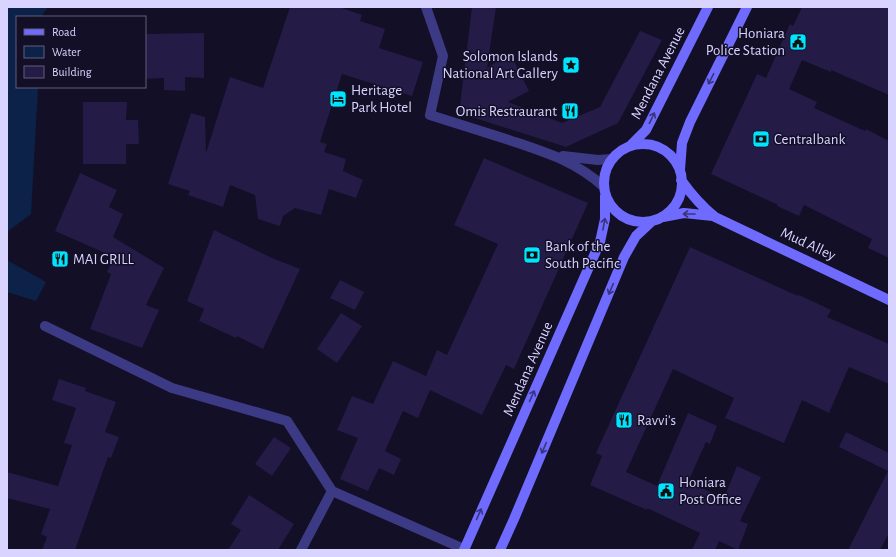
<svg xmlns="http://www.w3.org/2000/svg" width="896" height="557" font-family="'Alegreya Sans',sans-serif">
	<rect width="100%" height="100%" fill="#130f26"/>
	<path fill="#0c2248" d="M 7,7 L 48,7 L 43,14 L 42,17 L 17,17 L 17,87 L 38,87 L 31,214 L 7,232 Z
		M 7,260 L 46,282 L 36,301 L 7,292 Z"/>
	<path fill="#241b47" d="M 290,7 L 339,7 L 362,15 L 360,21 L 385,29 L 379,48 L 423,62 L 412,96 L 342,74 L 320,142 L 327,144 L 324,152 L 346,159 L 343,171 L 363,180 L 356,198 L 329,189 L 321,215 L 295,208 L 283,216 L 280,226 L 258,219 L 255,195 L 230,185 L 223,207 L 188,195 L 190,191 L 168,184 L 191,113 L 205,117 L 206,153 L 230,77 L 263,88 Z
		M 472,7 L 496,7 L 487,68 L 510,53 L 529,91 L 508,102 L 562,123 L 600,107 L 640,31 L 662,40 L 618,123 L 566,147 L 459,113 Z
		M 802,7 L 889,7 L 889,95 L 831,70 L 831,72 L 802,60 L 789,89 L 817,102 L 814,108 L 865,131 L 866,129 L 889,141 L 889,258 L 868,248 L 872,239 L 804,205 L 799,216 L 777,206 L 778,205 L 711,174 L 757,74 L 766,78 L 790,24 L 793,26 Z
		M 204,33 L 204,78 L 185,77 L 185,91 L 164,90 L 164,78 L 145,79 L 145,34 Z
		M 83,102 L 127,102 L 126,120 L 138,120 L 139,144 L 126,144 L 126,164 L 83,164 Z
		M 484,158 L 588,203 L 514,369 L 506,365 L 482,415 L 430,390 L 418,418 L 403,411 L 385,451 L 401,459 L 394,475 L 379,468 L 368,491 L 340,479 L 358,438 L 337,430 L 352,396 L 373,404 L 393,361 L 426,376 L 437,350 L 447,355 L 498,244 L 454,225 Z
		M 80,173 L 117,190 L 109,207 L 123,214 L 113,237 L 164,268 L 146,305 L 159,310 L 142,348 L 90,329 L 111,274 L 107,272 L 114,257 L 55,231 Z
		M 214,230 L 272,258 L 300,269 L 263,349 L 237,336 L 236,338 L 199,321 L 204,309 L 187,301 Z
		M 690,247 L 798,296 L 799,295 L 831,310 L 827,317 L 889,344 L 889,384 L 849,367 L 829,413 L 802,400 L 784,443 L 725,418 L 734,398 L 673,369 L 626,472 L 657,486 L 688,413 L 717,426 L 710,444 L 706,442 L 688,482 L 724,498 L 737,466 L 761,477 L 740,521 L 748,524 L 738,550 L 719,541 L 715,550 L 692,550 L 700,533 L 647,508 L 647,510 L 590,485 L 602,456 L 596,453 Z
		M 340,280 L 364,292 L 355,310 L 330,298 Z
		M 341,313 L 362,326 L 337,363 L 317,349 Z
		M 59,379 L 86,388 L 85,391 L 116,402 L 105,432 L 119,437 L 111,458 L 108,457 L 75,550 L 42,550 L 47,537 L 41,534 L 50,509 L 7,498 L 7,472 L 58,486 L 72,445 L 64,443 L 76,408 L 52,400 Z
		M 846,432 L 889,453 L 889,533 L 880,550 L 848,550 L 888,471 L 839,447 Z
		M 274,437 L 291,448 L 272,476 L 255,464 Z
		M 249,495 L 294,524 L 278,550 L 228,550 L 241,530 L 231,524 Z"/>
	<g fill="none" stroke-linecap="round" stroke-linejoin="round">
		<path stroke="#3d3a85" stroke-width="10" d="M 426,7 L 443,56 L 430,115 C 456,123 481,131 506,139 C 544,152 574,160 604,187
			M 563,156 L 598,160 L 612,159
			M 45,326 L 172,388 L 287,421 L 332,491
			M 301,550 L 332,491 L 464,549"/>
		<path stroke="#6f6bff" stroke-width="10" d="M604 183a39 39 0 1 1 78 0a39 39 0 1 1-78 0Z
			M 631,145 L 646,130 L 708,7
			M 680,170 L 682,143 L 690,122 L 747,7
			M 681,180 C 691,194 701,206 715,217 L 889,300
			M 663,217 L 684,213 L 713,216
			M 464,550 L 600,242 L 605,219 L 605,196
			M 500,550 L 514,519 L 624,257 L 636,236 L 652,221"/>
	</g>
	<defs><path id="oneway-shaft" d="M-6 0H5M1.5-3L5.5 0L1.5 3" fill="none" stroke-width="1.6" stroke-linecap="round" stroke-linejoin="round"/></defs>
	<g stroke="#38347d">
		<use href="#oneway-shaft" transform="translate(711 79) rotate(117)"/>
		<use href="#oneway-shaft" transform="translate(652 118) rotate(-64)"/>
		<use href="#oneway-shaft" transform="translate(689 214) rotate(-180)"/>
		<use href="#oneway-shaft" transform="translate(604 224) rotate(-80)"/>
		<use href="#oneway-shaft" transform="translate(611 289) rotate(113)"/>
		<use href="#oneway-shaft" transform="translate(532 396) rotate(-66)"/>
		<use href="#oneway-shaft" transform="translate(544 448) rotate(113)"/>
		<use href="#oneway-shaft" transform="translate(479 514) rotate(-66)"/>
	</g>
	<defs>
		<g id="civic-square" transform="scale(0.9)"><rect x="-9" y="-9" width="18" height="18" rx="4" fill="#00e5ff" stroke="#130f26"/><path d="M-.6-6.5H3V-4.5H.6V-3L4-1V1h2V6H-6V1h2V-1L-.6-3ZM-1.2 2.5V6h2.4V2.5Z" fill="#111"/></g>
		<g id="sight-square" transform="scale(0.9)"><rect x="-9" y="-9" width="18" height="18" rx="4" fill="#00e5ff" stroke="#130f26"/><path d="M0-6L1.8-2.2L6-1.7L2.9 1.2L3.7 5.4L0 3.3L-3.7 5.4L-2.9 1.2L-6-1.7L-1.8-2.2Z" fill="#111"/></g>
		<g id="hotel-square" transform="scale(0.9)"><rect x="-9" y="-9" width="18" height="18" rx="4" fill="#00e5ff" stroke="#130f26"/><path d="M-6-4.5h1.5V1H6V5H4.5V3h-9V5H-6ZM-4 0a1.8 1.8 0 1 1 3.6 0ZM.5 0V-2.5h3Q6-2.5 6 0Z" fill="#111"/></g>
		<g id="restaurant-square" transform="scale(0.9)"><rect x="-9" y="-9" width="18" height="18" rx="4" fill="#00e5ff" stroke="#130f26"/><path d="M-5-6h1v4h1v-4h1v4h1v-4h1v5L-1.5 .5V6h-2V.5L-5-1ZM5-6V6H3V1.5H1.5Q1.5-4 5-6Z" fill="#111"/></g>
		<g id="bank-square" transform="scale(0.9)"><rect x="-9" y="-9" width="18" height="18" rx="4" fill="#00e5ff" stroke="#130f26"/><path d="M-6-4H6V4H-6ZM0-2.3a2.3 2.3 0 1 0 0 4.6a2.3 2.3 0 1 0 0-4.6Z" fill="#111"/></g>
	</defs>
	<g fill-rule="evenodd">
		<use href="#civic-square" x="798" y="42"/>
		<use href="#sight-square" x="571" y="65"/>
		<use href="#hotel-square" x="338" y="99"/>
		<use href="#restaurant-square" x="570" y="111"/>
		<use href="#bank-square" x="761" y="139"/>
		<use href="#bank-square" x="532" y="255"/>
		<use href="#restaurant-square" x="60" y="259"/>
		<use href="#restaurant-square" x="624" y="420"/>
		<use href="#civic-square" x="666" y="491"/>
	</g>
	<g text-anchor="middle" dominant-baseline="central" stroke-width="3" stroke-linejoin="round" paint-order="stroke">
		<g font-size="15" fill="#d9d4ff" stroke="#130f26" text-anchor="start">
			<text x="785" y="33" text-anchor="end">Honiara<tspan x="785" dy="17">Police Station</tspan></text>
			<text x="558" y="56" text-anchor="end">Solomon Islands<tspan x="558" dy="17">National Art Gallery</tspan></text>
			<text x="351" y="90">Heritage<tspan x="351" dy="17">Park Hotel</tspan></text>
			<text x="557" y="111" text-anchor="end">Omis Restraurant</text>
			<text x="774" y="139">Centralbank</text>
			<text x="545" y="246">Bank of the<tspan x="545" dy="17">South Pacific</tspan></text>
			<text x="73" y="259">MAI GRILL</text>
			<text x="637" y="420">Ravvi's</text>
			<text x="679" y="482">Honiara<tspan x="679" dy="17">Post Office</tspan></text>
		</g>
		<g font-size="15" fill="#d9d4ff" stroke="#130f26">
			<text transform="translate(658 73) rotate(-63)">Mendana Avenue</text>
			<text transform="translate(808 244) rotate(25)">Mud Alley</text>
			<text transform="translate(528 369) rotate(-66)">Mendana Avenue</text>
		</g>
	</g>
	<rect width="896" height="557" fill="none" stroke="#d9d4ff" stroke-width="16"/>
	<rect x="16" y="16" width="130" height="72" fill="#130f26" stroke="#625e7d"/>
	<rect x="24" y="29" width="20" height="6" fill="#6f6bff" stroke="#625e7d"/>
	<text x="52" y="36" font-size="12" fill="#d9d4ff">Road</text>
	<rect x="24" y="46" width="20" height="12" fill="#0c2248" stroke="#625e7d"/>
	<text x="52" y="56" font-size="12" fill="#d9d4ff">Water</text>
	<rect x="24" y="66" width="20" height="12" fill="#241b47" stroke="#625e7d"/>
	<text x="52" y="76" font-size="12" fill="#d9d4ff">Building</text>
</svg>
